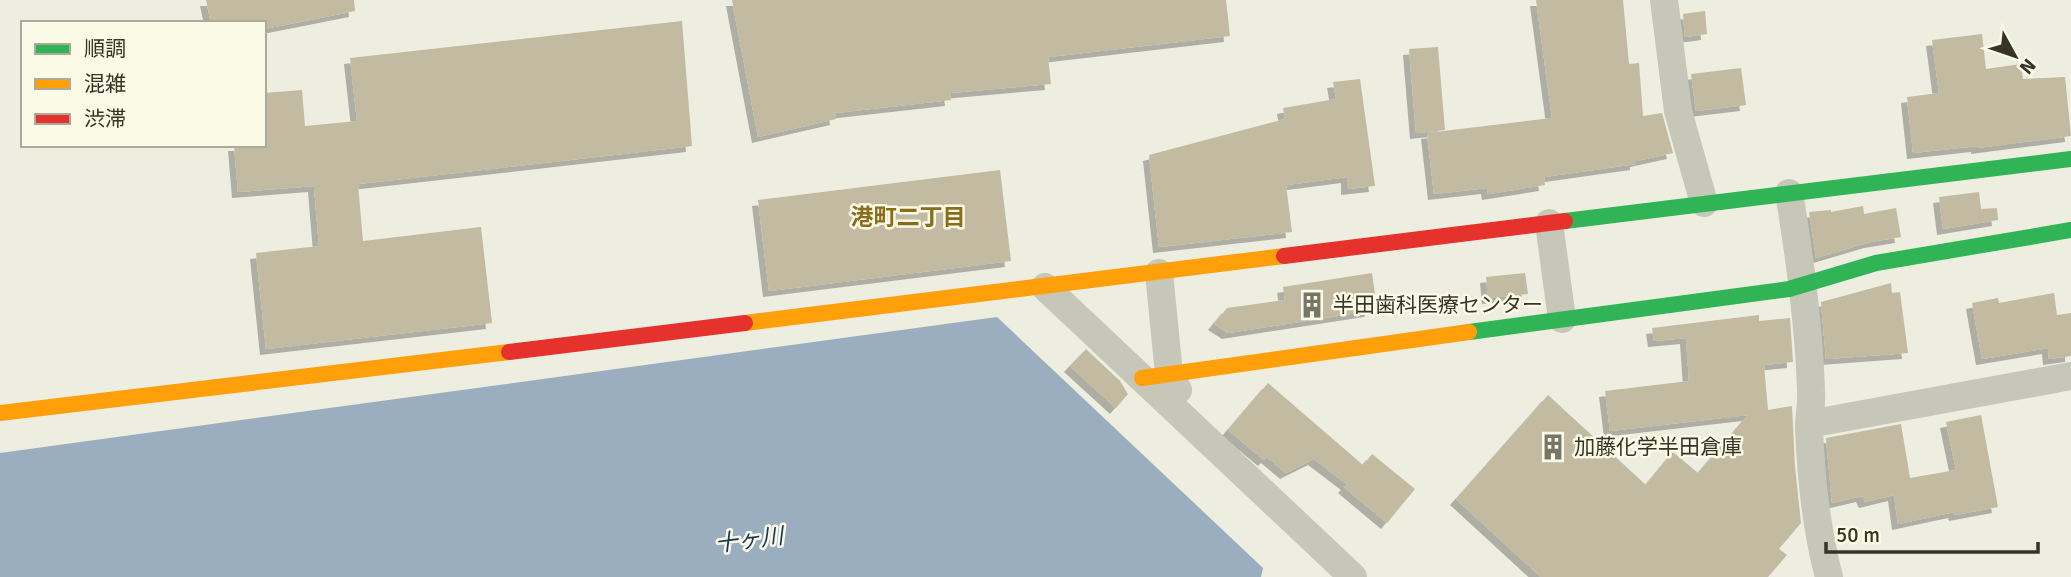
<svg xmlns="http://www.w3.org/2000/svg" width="2071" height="577" font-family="Signika,'Noto Sans JP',sans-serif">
	<defs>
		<filter id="shadow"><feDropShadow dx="-6" dy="6" stdDeviation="0" flood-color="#0004"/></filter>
	</defs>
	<rect width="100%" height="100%" fill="#edede0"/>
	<path fill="#9aaec0" d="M 997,317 L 1263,568 L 1261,577 L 0,577 L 0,453 Z"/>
	<path fill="#c2baa1" filter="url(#shadow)" d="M 206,0 L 354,0 L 355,11 L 264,29 L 264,23 L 211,23 Z
		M 732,0 L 1226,0 L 1230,36 L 1048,57 L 1051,84 L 950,93 L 951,100 L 835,113 L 836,119 L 758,137 Z
		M 1536,0 L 1623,0 L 1629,64 L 1639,63 L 1643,116 L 1662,113 L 1673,153 L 1636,161 L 1636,164 L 1544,177 L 1545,185 L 1488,194 L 1487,188 L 1434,194 L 1427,133 L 1552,118 Z
		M 1705,11 L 1707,34 L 1685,37 L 1683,14 Z
		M 682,21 L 692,146 L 358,184 L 363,241 L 481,227 L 492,323 L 266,349 L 256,253 L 319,246 L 314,186 L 238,192 L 234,145 L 264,145 L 264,93 L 302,90 L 305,126 L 357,121 L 350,58 Z
		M 1982,34 L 1986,69 L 2021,64 L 2023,79 L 2065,77 L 2071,136 L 1977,148 L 1977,146 L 1913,153 L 1907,97 L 1939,93 L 1932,40 Z
		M 1438,47 L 1445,130 L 1416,133 L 1409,49 Z
		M 1741,68 L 1746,105 L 1696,111 L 1691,74 Z
		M 1360,79 L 1375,186 L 1347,189 L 1347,177 L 1286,185 L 1292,232 L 1159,247 L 1149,155 L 1285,119 L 1283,108 L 1336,99 L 1333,82 Z
		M 1000,170 L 1011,261 L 769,291 L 758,200 Z
		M 1979,192 L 1981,209 L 1997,208 L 1998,220 L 1943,229 L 1939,197 Z
		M 1863,206 L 1864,214 L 1896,208 L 1901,237 L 1870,242 L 1816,258 L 1809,212 L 1831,210 L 1831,212 Z
		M 1372,273 L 1376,302 L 1370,311 L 1228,333 L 1214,324 L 1227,308 L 1285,300 L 1283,287 Z
		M 1525,273 L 1528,294 L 1488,298 L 1486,277 Z
		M 1891,283 L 1892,293 L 1900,292 L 1908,353 L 1826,359 L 1821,302 Z
		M 2054,293 L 2057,315 L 2071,313 L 2071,356 L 2049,359 L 2048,348 L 1982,359 L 1972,303 L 1998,298 L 1999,303 Z
		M 1759,315 L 1759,321 L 1790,318 L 1793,362 L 1764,365 L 1768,410 L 1792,406 L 1795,467 L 1801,523 L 1779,549 L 1787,555 L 1768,577 L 1541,577 L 1456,499 L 1548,395 L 1646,485 L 1673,452 L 1698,473 L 1748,415 L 1610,431 L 1605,391 L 1689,381 L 1686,338 L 1654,341 L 1652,328 Z
		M 1086,349 L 1120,381 L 1128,394 L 1116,408 L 1070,366 Z
		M 1268,383 L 1363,465 L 1372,454 L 1415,489 L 1387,523 L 1344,487 L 1347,484 L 1314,459 L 1286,473 L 1267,457 L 1264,460 L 1228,430 Z
		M 1981,415 L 1998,507 L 1955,515 L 1954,512 L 1898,524 L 1894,495 L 1865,502 L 1862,496 L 1832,503 L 1826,438 L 1901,424 L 1910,478 L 1956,470 L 1946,422 Z"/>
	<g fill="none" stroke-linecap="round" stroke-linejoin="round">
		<path stroke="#c6c6b9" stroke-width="28" d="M 1664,0 L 1678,111 L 1704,203
			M 1789,193 C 1800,259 1809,324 1811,391 C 1812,403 1809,416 1809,428 C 1811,478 1816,528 1829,577
			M 1549,223 L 1562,319
			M 1159,273 L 1169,374 L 1178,390
			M 1045,287 L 1353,577
			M 1809,424 L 2071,376"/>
		<path stroke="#30b455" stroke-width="16" d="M 1565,221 L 2071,159
			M 1469,332 L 1789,289 L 1876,263 L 2071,230"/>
		<path stroke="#ff9f0a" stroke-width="16" d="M 745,323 L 1284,256
			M 1142,378 L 1469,332
			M 0,413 L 509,352"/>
		<path stroke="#e5322d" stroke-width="16" d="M 1284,256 L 1565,221
			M 509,352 L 745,323"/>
	</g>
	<defs>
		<g id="building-bare" transform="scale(2.1)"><path d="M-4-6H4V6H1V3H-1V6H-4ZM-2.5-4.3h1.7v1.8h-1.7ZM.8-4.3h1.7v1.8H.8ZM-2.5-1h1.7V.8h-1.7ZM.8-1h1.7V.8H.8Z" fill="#777568" stroke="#fafae7" stroke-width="2.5" paint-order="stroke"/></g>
	</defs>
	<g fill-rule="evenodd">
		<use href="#building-bare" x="1312" y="305"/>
		<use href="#building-bare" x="1553" y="447"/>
	</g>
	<g text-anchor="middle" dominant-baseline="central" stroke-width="5" stroke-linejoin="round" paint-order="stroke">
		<g font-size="21" fill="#373427" stroke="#fafae7" text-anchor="start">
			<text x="1333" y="305">半田歯科医療センター</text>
			<text x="1574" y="447">加藤化学半田倉庫</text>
		</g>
		<g font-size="23" font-weight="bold" fill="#8a6d1b" stroke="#fafae7">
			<text x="908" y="217">港町二丁目</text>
		</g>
		<g font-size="23" font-style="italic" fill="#1a375b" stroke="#fafae7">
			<text transform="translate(749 540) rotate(-7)">十ヶ川</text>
		</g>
	</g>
	<rect x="21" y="21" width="245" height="126" fill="#fafae7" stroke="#acab9a" stroke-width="2"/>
	<rect x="35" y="44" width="35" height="10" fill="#30b455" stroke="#acab9a" stroke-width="2"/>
	<text x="84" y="56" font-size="21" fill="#373427">順調</text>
	<rect x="35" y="79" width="35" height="10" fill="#ff9f0a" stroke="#acab9a" stroke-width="2"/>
	<text x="84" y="91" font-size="21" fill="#373427">混雑</text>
	<rect x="35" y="114" width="35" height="10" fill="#e5322d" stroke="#acab9a" stroke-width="2"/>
	<text x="84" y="126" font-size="21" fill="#373427">渋滞</text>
	<g transform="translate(2015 56) rotate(130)" stroke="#fafae7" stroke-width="5" paint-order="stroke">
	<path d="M0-5L12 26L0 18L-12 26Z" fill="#373427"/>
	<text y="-10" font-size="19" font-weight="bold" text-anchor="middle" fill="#373427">N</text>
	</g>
	<path d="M1826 542v10h212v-10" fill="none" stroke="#373427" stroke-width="3.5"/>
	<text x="1836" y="542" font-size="21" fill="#373427" stroke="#fafae7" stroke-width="5" paint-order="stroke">50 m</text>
</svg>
